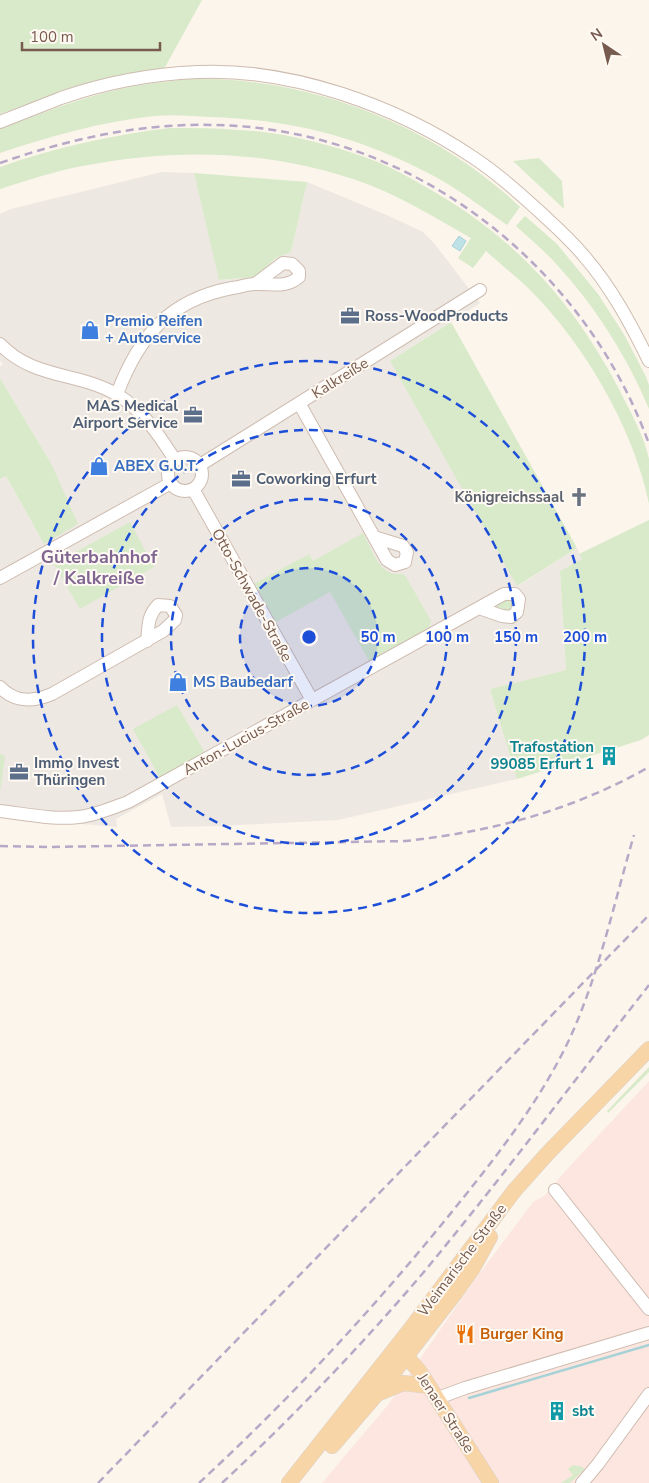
<svg xmlns="http://www.w3.org/2000/svg" width="649" height="1483" font-family="'Nunito Sans',sans-serif">
	<rect width="100%" height="100%" fill="#fcf5eb"/>
	<path fill="#fce6df" d="M 649,1081 L 649,1483 L 322,1483 L 388,1405 L 474,1281 L 533,1202 L 544,1196 L 569,1167 Z"/>
	<path fill="#eee8e3" d="M 162,172 L 194,173 L 220,280 L 255,277 L 276,258 L 291,252 L 307,182 L 389,216 L 423,232 L 434,243 L 480,303 L 390,361 L 518,586 L 577,548 L 582,559 L 560,571 L 566,670 L 490,689 L 517,779 L 338,820 L 220,826 L 171,827 L 162,794 L 116,819 L 117,827 L 0,817 L 0,479 L 6,476 L 44,544 L 52,465 L 0,378 L 0,366 L 3,364 L 0,361 L 0,214 L 11,209 Z"/>
	<path fill="#d8eac9" d="M 0,0 L 202,0 L 164,69 L 64,92 L 0,114 Z
		M 188,79 C 308,76 432,124 520,207 L 507,225 C 481,207 456,187 428,173 C 357,136 291,120 211,117 C 192,116 173,114 154,116 C 101,122 50,136 0,153 L 0,129 C 39,114 79,98 120,89 C 142,84 165,82 188,79 Z
		M 170,128 C 193,128 216,128 238,130 C 283,132 328,144 370,159 C 389,166 407,176 424,186 C 513,235 575,303 621,393 C 631,413 644,436 649,459 C 649,473 649,490 649,504 C 634,428 582,340 526,286 C 513,274 499,263 486,251 L 473,268 L 458,258 L 471,238 C 437,219 404,198 367,184 C 277,151 182,147 88,165 C 58,170 29,180 0,189 L 0,167 C 56,147 112,135 170,128 Z
		M 539,158 L 562,181 L 564,209 L 513,161 Z
		M 194,173 L 307,182 L 291,252 L 276,258 L 255,277 L 219,280 Z
		M 525,216 L 557,244 L 598,294 L 625,336 L 646,377 L 649,385 L 649,409 C 628,358 595,306 558,266 C 545,251 530,239 516,226 Z
		M 451,322 L 577,548 L 517,586 L 390,361 Z
		M 0,378 L 52,465 L 78,524 L 44,544 L 6,476 L 0,479 Z
		M 649,520 L 649,735 L 641,740 L 517,779 L 490,689 L 566,670 L 560,571 L 582,559 L 579,554 Z
		M 130,522 L 154,567 L 80,609 L 54,564 Z
		M 363,533 C 370,545 376,566 389,572 C 394,575 400,573 405,575 L 431,621 L 429,628 L 369,661 L 330,592 L 276,622 L 254,584 L 309,554 L 313,561 Z
		M 503,600 L 511,600 L 514,602 L 510,612 L 492,608 L 491,605 Z
		M 177,705 L 205,753 L 160,778 L 133,729 Z
		M 0,754 L 5,756 L 0,792 Z
		M 649,1067 L 649,1072 L 608,1113 L 607,1111 Z
		M 573,1465 L 583,1467 L 584,1470 L 570,1483 L 561,1483 L 573,1475 L 568,1469 Z"/>
	<path fill="#bfe2e6" stroke="#a6d2d7" d="M 459,236 L 466,241 L 460,251 L 452,246 Z"/>
	<g fill="none" stroke-linecap="round" stroke-linejoin="round">
		<path stroke="#a6d2d7" stroke-width="2.5" d="M 469,1398 L 649,1345"/>
		<g stroke="#cebcb0" stroke-width="14">
			<path id="minor" d="M 0,122 C 20,114 41,106 61,98 C 104,83 152,74 198,72 C 292,68 397,106 474,158 C 498,174 519,193 540,212 C 555,226 571,240 584,256 C 611,287 631,324 649,361
				M 0,344 C 33,379 78,372 116,394 C 142,409 159,435 175,460
				M 117,394 C 139,336 169,300 232,288 C 240,287 248,284 255,284 C 271,283 285,289 299,277 L 299,271 L 292,264 L 283,263 L 255,284
				M 299,403 L 387,560 L 395,565 L 405,562 L 407,552 L 403,546 L 374,537
				M168 474a17 17 0 1 1 34 0a17 17 0 1 1-34 0Z
				M 200,465 L 480,290
				M 193,489 L 312,700
				M 0,578 L 171,483
				M 0,687 C 15,703 33,702 52,694 L 163,631 L 175,620 L 176,615 L 170,606 L 158,605 C 147,617 149,625 147,641
				M 0,811 C 26,814 53,820 79,817 C 96,815 112,808 128,802 L 504,594 L 515,594 L 519,599 L 517,612 L 511,617 L 502,616 L 479,608
				M 555,1190 L 649,1309
				M 438,1398 L 465,1388 L 649,1333
				M 582,1483 L 598,1464 L 649,1394"/>
		</g>
		<g stroke="#d9d1cd" stroke-width="16">
			<path id="major" d="M 398,1349 L 406,1356 L 420,1372 L 491,1483
				M 379,1393 L 403,1383 L 429,1386
				M 332,1446 L 376,1395 L 456,1292 L 473,1268 L 490,1237
				M 289,1483 L 409,1331 L 514,1191 L 547,1154 L 649,1049"/>
		</g>
		<use href="#minor" stroke="#fff" stroke-width="12"/>
		<use href="#major" stroke="#f8d5a7" stroke-width="15"/>
		<path stroke="#b7a8c7" stroke-width="2.5" stroke-dasharray="8 5" stroke-linecap="butt" d="M 0,163 C 69,139 140,123 214,125 C 409,128 584,263 649,444
			M 0,846 L 50,847 L 406,841 C 494,831 571,811 649,767
			M 98,1483 L 649,915
			M 199,1483 C 291,1398 376,1306 455,1208 C 497,1156 540,1101 569,1040 C 599,975 614,903 634,835
			M 222,1483 C 293,1417 360,1347 423,1273 C 501,1179 574,1081 649,985"/>
	</g>
	<circle cx="309" cy="637" r="69" fill="#1d4ed8" fill-opacity=".12"/>
	<g fill="none" stroke="#1d4ed8" stroke-width="2.5" stroke-dasharray="9 6">
		<circle cx="309" cy="637" r="69"/>
		<circle cx="309" cy="637" r="138"/>
		<circle cx="309" cy="637" r="207"/>
		<circle cx="309" cy="637" r="276"/>
	</g>
	<defs>
		<g id="office-bare" transform="scale(1.5)"><path d="M-6-3h4V-5.5h4V-3h4V5H-6ZM-1-4.5V-3h2v-1.5ZM-6 0V1H6V0Z" fill="#5c6f8a" stroke="#fef9f2" stroke-width="2.5" paint-order="stroke"/></g>
		<g id="shop-bare" transform="scale(1.5)"><path d="M-5-2.5h2.3a2.7 3.5 0 0 1 5.4 0H5L5.5 6h-11ZM-1.5-2.5h3a1.5 2.3 0 0 0-3 0Z" fill="#3f7fe0" stroke="#fef9f2" stroke-width="2.5" paint-order="stroke"/></g>
		<g id="church-bare" transform="scale(1.5)"><path d="M-1.2-6h2.4v3.5h3.3v2.4h-3.3V6h-2.4V-.1h-3.3v-2.4h3.3Z" fill="#6b7280" stroke="#fef9f2" stroke-width="2.5" paint-order="stroke"/></g>
		<g id="building-bare" transform="scale(1.5)"><path d="M-4-6H4V6H1V3H-1V6H-4ZM-2.5-4.3h1.7v1.8h-1.7ZM.8-4.3h1.7v1.8H.8ZM-2.5-1h1.7V.8h-1.7ZM.8-1h1.7V.8H.8Z" fill="#0f9aa8" stroke="#fef9f2" stroke-width="2.5" paint-order="stroke"/></g>
		<g id="restaurant-bare" transform="scale(1.5)"><path d="M-5-6h1v4h1v-4h1v4h1v-4h1v5L-1.5 .5V6h-2V.5L-5-1ZM5-6V6H3V1.5H1.5Q1.5-4 5-6Z" fill="#e8710a" stroke="#fef9f2" stroke-width="2.5" paint-order="stroke"/></g>
	</defs>
	<g fill-rule="evenodd">
		<use href="#office-bare" x="350" y="316"/>
		<use href="#shop-bare" x="90" y="330"/>
		<use href="#office-bare" x="193" y="415"/>
		<use href="#shop-bare" x="99" y="466"/>
		<use href="#office-bare" x="241" y="479"/>
		<use href="#church-bare" x="579" y="497"/>
		<use href="#shop-bare" x="178" y="682"/>
		<use href="#building-bare" x="609" y="756"/>
		<use href="#office-bare" x="19" y="772"/>
		<use href="#restaurant-bare" x="465" y="1334"/>
		<use href="#building-bare" x="557" y="1411"/>
	</g>
	<g text-anchor="middle" dominant-baseline="central" stroke-width="4" stroke-linejoin="round" paint-order="stroke">
		<g font-size="15" font-weight="bold" fill="#4e5e75" stroke="#fef9f2" text-anchor="start">
			<text x="365" y="316">Ross-WoodProducts</text>
			<text x="178" y="406" text-anchor="end">MAS Medical<tspan x="178" dy="17">Airport Service</tspan></text>
			<text x="256" y="479">Coworking Erfurt</text>
			<text x="34" y="763">Immo Invest<tspan x="34" dy="17">Thüringen</tspan></text>
		</g>
		<g font-size="15" font-weight="bold" fill="#366cbe" stroke="#fef9f2" text-anchor="start">
			<text x="105" y="321">Premio Reifen<tspan x="105" dy="17">+ Autoservice</tspan></text>
			<text x="114" y="466">ABEX G.U.T.</text>
			<text x="193" y="682">MS Baubedarf</text>
		</g>
		<g font-size="15" fill="#775b4e" stroke="#fef9f2">
			<text transform="translate(340 378) rotate(-32)">Kalkreiße</text>
			<text transform="translate(252 595) rotate(61)">Otto-Schwade-Straße</text>
			<text transform="translate(246 737) rotate(-29)">Anton-Lucius-Straße</text>
			<text transform="translate(462 1260) rotate(-53)">Weimarische Straße</text>
			<text transform="translate(446 1413) rotate(57)">Jenaer Straße</text>
		</g>
		<g font-size="15" font-weight="bold" fill="#5b616d" stroke="#fef9f2" text-anchor="end">
			<text x="564" y="497">Königreichssaal</text>
		</g>
		<g font-size="15" font-weight="bold" fill="#0d838f" stroke="#fef9f2" text-anchor="end">
			<text x="594" y="747">Trafostation<tspan x="594" dy="17">99085 Erfurt 1</tspan></text>
			<text x="572" y="1411" text-anchor="start">sbt</text>
		</g>
		<g font-size="15" font-weight="bold" fill="#c56008" stroke="#fef9f2" text-anchor="start">
			<text x="480" y="1334">Burger King</text>
		</g>
		<g font-size="18" font-weight="bold" fill="#816692" stroke="#fef9f2">
			<text x="99" y="557">Güterbahnhof<tspan x="99" dy="21">/ Kalkreiße</tspan></text>
		</g>
	</g>
	<circle cx="309" cy="637" r="8" fill="#1d4ed8" stroke="#fef9f2" stroke-width="2.5"/>
	<g font-size="15" text-anchor="middle" font-weight="bold" fill="#1d4ed8" stroke="#fef9f2" stroke-width="4" stroke-linejoin="round" paint-order="stroke">
		<text x="378" y="642">50 m</text>
		<text x="447" y="642">100 m</text>
		<text x="516" y="642">150 m</text>
		<text x="585" y="642">200 m</text>
	</g>
	<g transform="translate(604 45) rotate(325)" stroke="#fef9f2" stroke-width="4" paint-order="stroke">
	<path d="M0-4L9 19L0 12L-9 19Z" fill="#775b4e"/>
	<text y="-8" font-size="14" font-weight="bold" text-anchor="middle" fill="#775b4e">N</text>
	</g>
	<path d="M22 42v8h138v-8" fill="none" stroke="#775b4e" stroke-width="2.5"/>
	<text x="30" y="42" font-size="15" fill="#775b4e" stroke="#fef9f2" stroke-width="4" paint-order="stroke">100 m</text>
</svg>
